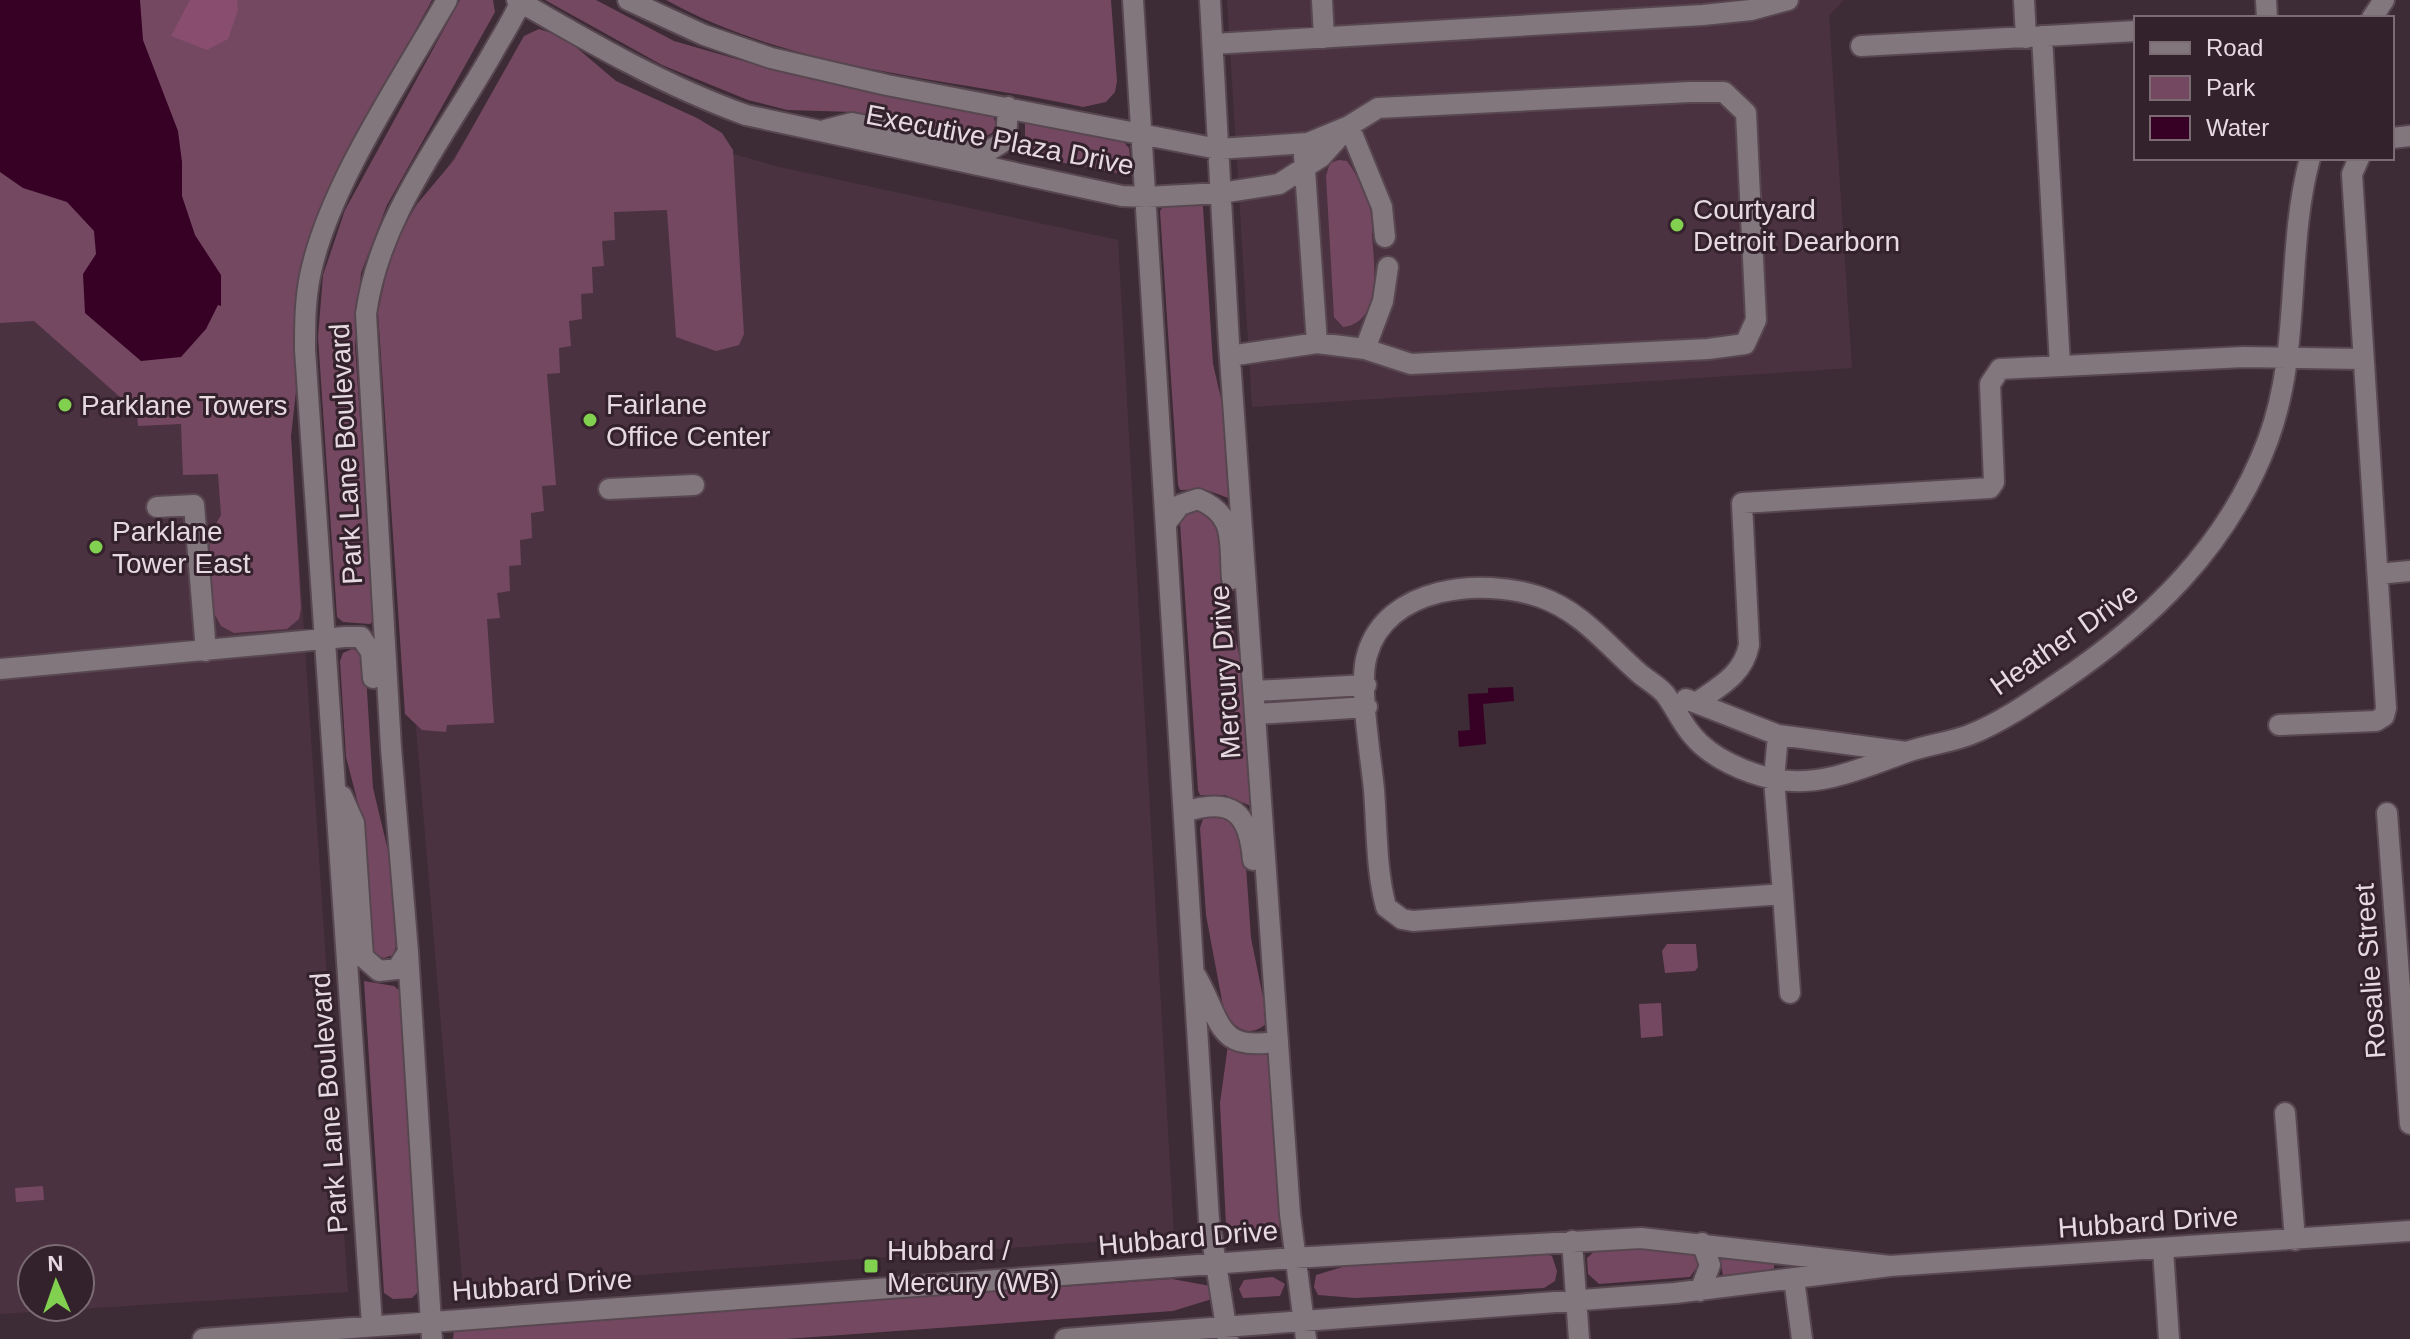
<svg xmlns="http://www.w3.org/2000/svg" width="2410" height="1339" font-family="Arial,sans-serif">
	<rect width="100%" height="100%" fill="#3d2b35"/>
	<path fill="#4b3240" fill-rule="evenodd" d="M 0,0 L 334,178 L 305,250 L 294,343 L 296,391 L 291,436 L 348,1292 L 0,1314 ZM 32,1259 L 80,1259 L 80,1307 L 32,1307 Z
		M 1227,0 L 1844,0 L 1829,16 L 1852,368 L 1252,407 Z
		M 532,36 L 724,151 L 775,166 L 1118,240 L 1174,1236 L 463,1288 L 387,382 L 425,202 Z"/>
	<path fill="#754862" d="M 0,0 L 432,0 L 334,178 L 305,250 L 295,300 L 296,391 L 291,436 L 301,608 L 299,619 L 287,629 L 234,633 L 221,626 L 213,611 L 209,536 L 221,515 L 218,474 L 183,475 L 181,424 L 138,426 L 137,412 L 34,321 L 0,323 Z
		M 460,0 L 493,0 L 495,12 L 387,205 L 361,273 L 355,346 L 374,620 L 370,624 L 343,622 L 337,617 L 318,337 L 323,275 L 345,210 Z
		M 545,0 L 596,0 L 674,41 L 764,67 L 993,116 L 996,124 L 992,133 L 984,137 L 854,112 L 787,110 L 748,100 L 662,65 Z
		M 666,0 L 1111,0 L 1117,81 L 1115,92 L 1106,102 L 1083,107 C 944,77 792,70 666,0 Z
		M 539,29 L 564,37 L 616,81 L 697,118 L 722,133 L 733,150 L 744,334 L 739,345 L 716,351 L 676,337 L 667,210 L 614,212 L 615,240 L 602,241 L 604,266 L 592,267 L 593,293 L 581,294 L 582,319 L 569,321 L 571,346 L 559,348 L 560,373 L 547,374 L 556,485 L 542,486 L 544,511 L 531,513 L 532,538 L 520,540 L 521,565 L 509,566 L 510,591 L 497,593 L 500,618 L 487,619 L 494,723 L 447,725 L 446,732 L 422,730 L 405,714 L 378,312 L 392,248 L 417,204 L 454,160 L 524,36 Z
		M 1025,120 L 1119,137 L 1129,148 L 1132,176 L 1017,154 L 1016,148 L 1025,136 Z
		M 1339,160 L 1347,161 C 1357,175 1367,195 1371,212 C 1373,219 1372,228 1372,236 C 1374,263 1383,323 1343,327 L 1334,317 L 1326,176 L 1330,163 Z
		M 1165,204 L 1202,204 L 1203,207 L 1213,364 L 1229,433 L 1231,499 L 1204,489 L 1180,490 L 1178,485 L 1160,211 Z
		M 1202,507 L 1225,535 L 1231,621 L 1245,679 L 1251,806 L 1225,795 L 1200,795 L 1198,790 L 1180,523 L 1184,514 Z
		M 352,649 L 362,652 L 365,659 L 373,788 L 391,863 L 396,946 L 393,955 L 384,958 L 376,955 L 372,947 L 362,819 L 346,757 L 340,661 L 343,653 Z
		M 1211,812 L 1232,815 L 1244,838 L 1251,938 L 1268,1022 C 1249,1041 1231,1027 1223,1006 L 1206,915 L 1200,828 L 1203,819 Z
		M 1667,944 L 1696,944 L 1698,967 L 1695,971 L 1665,973 L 1662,951 Z
		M 364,981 L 394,986 L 400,991 L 420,1290 L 412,1298 L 393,1299 L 384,1293 Z
		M 1661,1003 L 1663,1036 L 1641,1038 L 1639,1004 Z
		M 1228,1045 L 1268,1052 L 1280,1222 L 1279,1230 L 1236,1237 L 1226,1225 L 1220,1103 Z
		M 43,1186 L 44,1200 L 16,1202 L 15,1188 Z
		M 1684,1246 L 1697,1255 L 1697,1267 L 1690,1277 L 1599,1284 L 1588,1274 L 1587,1258 L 1597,1249 Z
		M 1719,1250 L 1774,1260 L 1774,1268 L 1766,1273 L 1723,1276 Z
		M 1540,1252 L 1552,1256 L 1557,1271 L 1555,1281 L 1544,1288 L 1355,1298 L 1318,1295 L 1314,1287 L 1316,1275 L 1349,1265 Z
		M 1273,1277 L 1285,1284 L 1280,1296 L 1243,1298 L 1239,1289 L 1244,1280 Z
		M 1172,1279 L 1211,1286 L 1212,1299 L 1173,1311 L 786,1339 L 453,1339 L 454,1330 L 495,1327 Z"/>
	<path fill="#894d70" d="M 190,0 L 237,0 L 238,10 L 228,39 L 207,50 L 171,36 Z"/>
	<path fill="#370125" d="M 0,0 L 140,0 L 143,40 L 178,131 L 182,162 L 182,196 L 195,235 L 221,275 L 221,306 L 218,305 L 206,329 L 181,357 L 141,361 L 85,313 L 83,274 L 96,254 L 94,231 L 67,202 L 23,188 L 0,172 Z
		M 1513,687 L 1514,701 L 1483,704 L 1486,744 L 1459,747 L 1458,731 L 1470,730 L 1468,694 L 1488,693 L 1488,688 Z"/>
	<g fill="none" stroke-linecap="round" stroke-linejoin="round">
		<g stroke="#584750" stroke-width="24">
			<path id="minor" d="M 517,0 C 591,43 665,86 746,115 L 1122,196 L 1146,197 L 1221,193 L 1279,184 L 1321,157 L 1349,126 L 1378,108 L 1690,92 L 1724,92 L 1746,113 L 1756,320 L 1745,344 L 1708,349 L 1411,364 L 1365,349 L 1317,343 L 1230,356
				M 628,0 L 704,35 L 771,58 L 887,85 L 1218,149 L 1308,143 L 1349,126 L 1382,207 L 1385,237
				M 1133,0 L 1209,1220 L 1228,1339
				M 1210,0 L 1229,344 L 1290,1214 L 1306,1339
				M 1322,0 L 1324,38
				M 2024,0 L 2026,38
				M 2266,0 L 2267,18
				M 2372,18 L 2384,0
				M 2042,36 L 2060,366
				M 1213,44 L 1703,15 L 1751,10 L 1788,0
				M 1861,46 L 2136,31
				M 825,130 L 852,123 L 990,150 L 1006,140 L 1008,107
				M 2392,138 L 2410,136
				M 1304,156 L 1317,343
				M 1365,349 L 1383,301 L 1388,267
				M 609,489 L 694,485
				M 157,507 L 194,505 L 206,651
				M 1166,523 L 1180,505 L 1198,499 C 1237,515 1229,542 1232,579
				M 2378,574 L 2410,571
				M 0,669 L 345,637 L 361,637 L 371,652 L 373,678
				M 1255,691 L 1366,685
				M 1686,699 L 1778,735 L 1906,752
				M 1696,703 C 1720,686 1743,675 1749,645 L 1742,503 L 1990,488 L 1994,482 L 1990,384 L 2000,369 L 2244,357 L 2362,359
				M 1257,714 L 1367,707
				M 2279,725 L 2376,721 L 2384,716 L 2386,708 L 2352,174 L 2359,158
				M 1778,735 L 1774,779 L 1783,894 L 1413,921 L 1402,919 L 1386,907 C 1376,870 1377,828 1374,790 C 1371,757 1358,684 1367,655 C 1386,586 1482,577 1540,597 C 1581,611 1607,645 1639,673 C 1647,680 1658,686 1665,694 C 1675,707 1682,724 1693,736 C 1711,758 1746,773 1774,779 C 1819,788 1863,768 1904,753 C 1925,745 1948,743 1969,735 C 2000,723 2029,703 2057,684 C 2149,622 2228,547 2268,440 C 2302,348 2285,251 2310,158
				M 342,796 L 354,823 L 363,957 L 379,971 L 397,969 L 408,952
				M 1184,812 C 1231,797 1249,811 1253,860
				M 2387,813 L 2410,1124
				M 1783,894 L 1790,993
				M 1196,976 C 1222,1021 1216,1053 1278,1041
				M 2285,1113 L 2295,1240
				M 1572,1241 L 1579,1339
				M 2163,1249 L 2169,1339
				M 1794,1279 L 1802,1339
				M 1700,1291 L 1710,1265 L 1702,1243
				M 372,1325 L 305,350 C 305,325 305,301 310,276 C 328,187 401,80 447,0
				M 203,1339 L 1293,1258 L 1641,1238 L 1890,1266
				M 432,1339 L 408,952 L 391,748 L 366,314 C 379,217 444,138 492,54 C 501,37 514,19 521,0
				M 1065,1339 L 1675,1293 L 1890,1266 L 2410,1231"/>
		</g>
		<use href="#minor" stroke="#82777d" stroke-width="20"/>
	</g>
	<g fill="#82d050" stroke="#33212b" stroke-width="3">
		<circle cx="1677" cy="225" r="8"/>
		<circle cx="65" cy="405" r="8"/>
		<circle cx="590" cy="420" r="8"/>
		<circle cx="96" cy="547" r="8"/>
		<rect x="863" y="1258" width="16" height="16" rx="4"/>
	</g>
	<g text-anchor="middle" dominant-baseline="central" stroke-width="6" stroke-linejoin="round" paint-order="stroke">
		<g font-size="28" fill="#e6d9e0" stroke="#33212b">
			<text transform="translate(1000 140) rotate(11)">Executive Plaza Drive</text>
			<text transform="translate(346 454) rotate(-93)">Park Lane Boulevard</text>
			<text transform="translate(2064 639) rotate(-35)">Heather Drive</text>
			<text transform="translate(1225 672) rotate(-94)">Mercury Drive</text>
			<text transform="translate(2370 971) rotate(-94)">Rosalie Street</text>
			<text transform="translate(329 1103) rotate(-94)">Park Lane Boulevard</text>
			<text transform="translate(2148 1222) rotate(-4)">Hubbard Drive</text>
			<text transform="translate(1188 1238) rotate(-5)">Hubbard Drive</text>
			<text transform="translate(542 1285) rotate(-4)">Hubbard Drive</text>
		</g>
		<g font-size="28" fill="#e6d9e0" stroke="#33212b" text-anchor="start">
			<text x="1693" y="209">Courtyard<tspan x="1693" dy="32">Detroit Dearborn</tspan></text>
			<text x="606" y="404">Fairlane<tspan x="606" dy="32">Office Center</tspan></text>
			<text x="81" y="405">Parklane Towers</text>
			<text x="112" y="531">Parklane<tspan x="112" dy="32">Tower East</tspan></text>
			<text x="887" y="1250">Hubbard /<tspan x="887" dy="32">Mercury (WB)</tspan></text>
		</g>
	</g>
	<rect x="2134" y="16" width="260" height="144" fill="#33212b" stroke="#7b6b73" stroke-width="2"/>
	<rect x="2150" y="42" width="40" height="12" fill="#82777d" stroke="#7b6b73" stroke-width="2"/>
	<text x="2206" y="56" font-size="24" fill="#e6d9e0">Road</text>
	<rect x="2150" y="76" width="40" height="24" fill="#754862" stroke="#7b6b73" stroke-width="2"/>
	<text x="2206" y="96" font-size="24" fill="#e6d9e0">Park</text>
	<rect x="2150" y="116" width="40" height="24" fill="#370125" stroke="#7b6b73" stroke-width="2"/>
	<text x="2206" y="136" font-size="24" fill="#e6d9e0">Water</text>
	<g transform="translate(56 1283) rotate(358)"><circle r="38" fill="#33212b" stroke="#7b6b73" stroke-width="2"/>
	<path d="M0-6L14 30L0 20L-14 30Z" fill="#82d050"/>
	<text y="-12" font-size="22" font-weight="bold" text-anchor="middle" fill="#e6d9e0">N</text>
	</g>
</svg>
